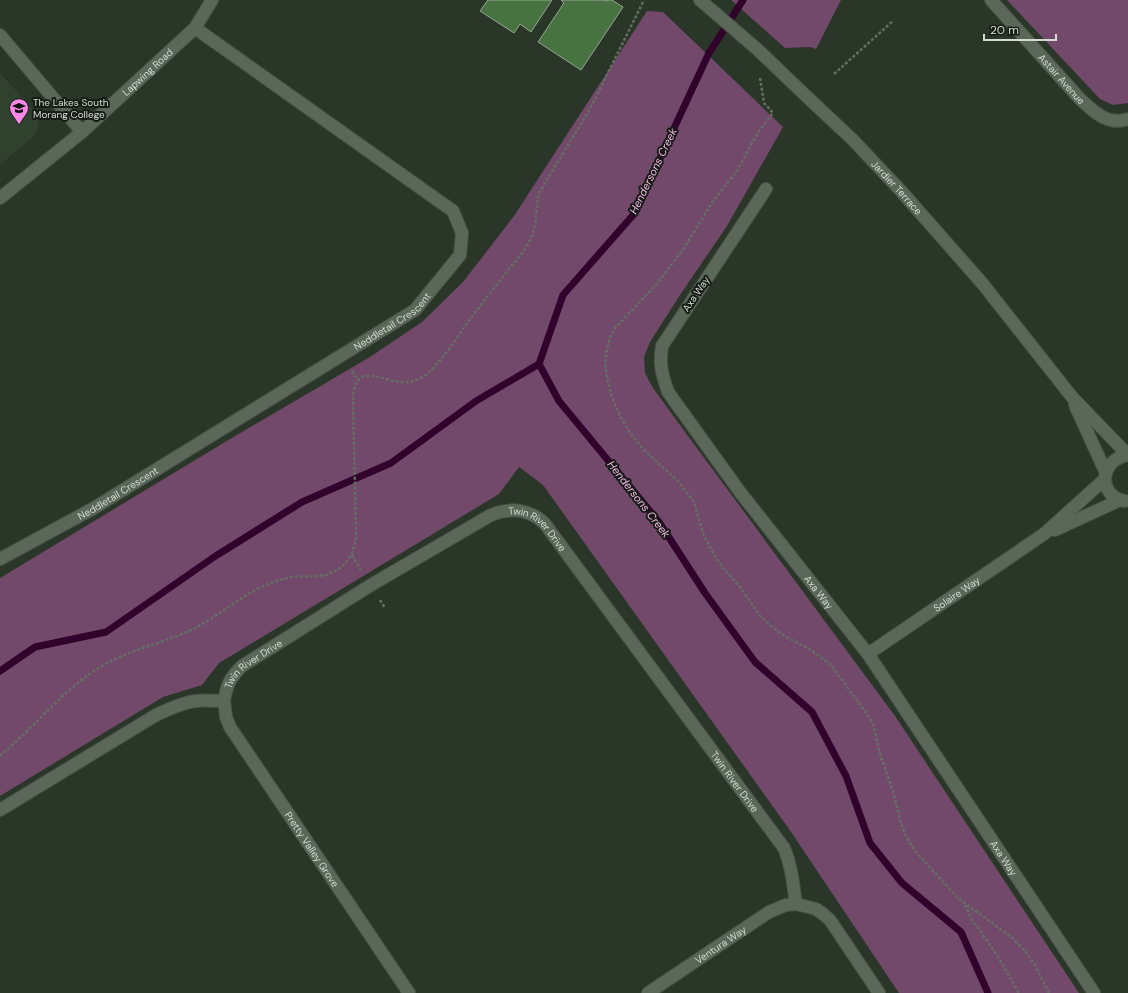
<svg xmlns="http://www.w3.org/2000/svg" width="1128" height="993" font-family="'DM Sans',sans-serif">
	<rect width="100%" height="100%" fill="#2a3628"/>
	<path fill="#30412e" d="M 0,73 L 40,117 L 36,134 L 0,165 Z"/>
	<path fill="#72496b" d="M 731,0 L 841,0 L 816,49 L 810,47 L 785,48 Z
		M 1007,0 L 1128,0 L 1128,103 L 1113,105 L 1100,99 Z
		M 647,11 L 663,12 L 783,127 L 727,226 L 680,295 L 650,342 L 644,357 L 645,373 L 653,388 L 685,432 L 895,716 L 1079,993 L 899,993 L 789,829 L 543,485 L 519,467 L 499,494 L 219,663 L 202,685 L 163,697 L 0,796 L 0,578 L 235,436 L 370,357 L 422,322 L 463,282 L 514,216 Z"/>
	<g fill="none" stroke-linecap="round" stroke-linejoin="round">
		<path stroke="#31032c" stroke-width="7" d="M 743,0 L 709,53 L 634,214 L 563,295 L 539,364 L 559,401 L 659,522 L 705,593 L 755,662 L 812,712 L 846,776 L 870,843 L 902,883 L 961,932 L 988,993
			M 0,671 L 35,647 L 106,632 L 214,557 L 302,502 L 391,463 L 476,401 L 539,364"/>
	</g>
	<path fill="#477340" stroke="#98a695" d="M 488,0 L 552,0 L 531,32 L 520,24 L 514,33 L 480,11 Z
		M 561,0 L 604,0 L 606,1 L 607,0 L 612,0 L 623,7 L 581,70 L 538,42 L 564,3 Z"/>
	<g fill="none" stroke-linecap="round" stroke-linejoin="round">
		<g stroke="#485247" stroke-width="14">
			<g id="minor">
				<path id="s1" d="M 700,0 L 757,49 L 804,94 L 853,140 L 901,191 L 982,283 L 1072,397 L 1128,455"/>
				<path id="s2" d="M 991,0 L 1080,99 C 1094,112 1108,126 1128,119"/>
				<path d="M 0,35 L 82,132"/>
				<path id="s3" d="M 766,189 L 662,346 C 659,366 662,374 668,392 L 740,492 L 868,654 L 1094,993"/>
				<path id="s4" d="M 0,198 L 82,132 L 195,28 L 212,0"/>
				<path d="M 1075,405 L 1106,473"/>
				<path d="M 1125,501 C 1097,496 1099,460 1128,455"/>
				<path d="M 1055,530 L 1120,500"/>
				<path id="s5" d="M 0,559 L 94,508 L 415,310 L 460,255 L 462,233 L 453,211 L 195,28"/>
				<path id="s6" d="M 868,654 L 1044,534 L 1105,479"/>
				<path id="s7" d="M 224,701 L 226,717 L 230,727 L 409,993"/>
				<path id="s8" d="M 0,810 L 156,715 C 169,709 181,703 195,701 C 204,700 214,701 224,701 C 227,684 230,678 242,666 L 371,585 L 491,515 C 511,507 530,509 545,524 L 784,848 C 792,866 793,885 796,904"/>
				<path id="s9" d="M 648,993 L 769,912 L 786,905 L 796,904 L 816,909 L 823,914 L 830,920 L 879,993"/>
			</g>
		</g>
		<path stroke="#646f62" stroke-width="2.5" stroke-dasharray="3 2" stroke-linecap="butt" d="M 834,74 L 893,21
			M 760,78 L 764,103 L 773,113 L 757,134 L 737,171 L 713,201 L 684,248 L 657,284 L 615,328 L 610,337 L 607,349 L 605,363 L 607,378 L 612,397 L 621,418 L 631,434 L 645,451 L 678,481 L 694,502 L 703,533 L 713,553 L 723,568 L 740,587 L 760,616 L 771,626 L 786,637 L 808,648 L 831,665 L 867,714 L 873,724 L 881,757 L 893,791 L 902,827 L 907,838 L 915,851 L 958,898 L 1011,937 L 1026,952 L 1035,965 L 1049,993
			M 352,371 L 358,380
			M 352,555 L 361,570
			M 380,600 L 385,608
			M 0,756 C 9,748 18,740 27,731 C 51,708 73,683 102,666 C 131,649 165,643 195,628 C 220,615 242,595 268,584 C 275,581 283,579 291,577 C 300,576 309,577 318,576 C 341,574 354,558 356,536 L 353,397 C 356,358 386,385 408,382 C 415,381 422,378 428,373 C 445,358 457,336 471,318 C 483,302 496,286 508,270 C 516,260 526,250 531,238 C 537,224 536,207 539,193 L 590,109 L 644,0
			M 965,905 L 971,918 L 997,955 L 1019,993"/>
		<use href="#minor" stroke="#5b6859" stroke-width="12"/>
	</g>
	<defs>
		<g id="school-pin" transform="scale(1)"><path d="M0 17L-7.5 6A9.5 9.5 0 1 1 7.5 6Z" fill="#fa87e7" stroke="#161c15"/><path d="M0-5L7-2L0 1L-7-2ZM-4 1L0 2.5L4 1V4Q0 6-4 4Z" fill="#111"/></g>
	</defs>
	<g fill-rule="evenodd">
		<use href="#school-pin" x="19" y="108"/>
	</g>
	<g text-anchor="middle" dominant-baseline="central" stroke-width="4" stroke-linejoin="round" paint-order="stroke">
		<g font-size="10" fill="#d3dbd2" stroke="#161c15">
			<text stroke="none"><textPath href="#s4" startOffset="194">Lapwing Road</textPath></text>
			<text stroke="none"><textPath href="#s2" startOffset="106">Astair Avenue</textPath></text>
			<text stroke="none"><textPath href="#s1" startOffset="272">Jardier Terrace</textPath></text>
			<text transform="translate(696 294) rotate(-56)">Axa Way</text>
			<text stroke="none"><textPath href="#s5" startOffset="459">Neddletail Crescent</textPath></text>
			<text stroke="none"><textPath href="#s5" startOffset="135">Neddletail Crescent</textPath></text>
			<text stroke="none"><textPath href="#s8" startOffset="639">Twin River Drive</textPath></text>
			<text stroke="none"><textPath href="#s3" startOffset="486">Axa Way</textPath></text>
			<text stroke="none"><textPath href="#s6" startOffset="107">Solaire Way</textPath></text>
			<text stroke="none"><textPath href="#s8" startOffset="303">Twin River Drive</textPath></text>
			<text stroke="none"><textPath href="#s8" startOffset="963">Twin River Drive</textPath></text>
			<text stroke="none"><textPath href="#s7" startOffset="174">Pretty Valley Grove</textPath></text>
			<text stroke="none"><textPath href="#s3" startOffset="810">Axa Way</textPath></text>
			<text stroke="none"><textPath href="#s9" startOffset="87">Ventura Way</textPath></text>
		</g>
		<g font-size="10" fill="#d3dbd2" stroke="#161c15" text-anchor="start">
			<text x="33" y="102">The Lakes South<tspan x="33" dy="12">Morang College</tspan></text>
		</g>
		<g font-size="11" font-style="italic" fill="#f7b8ea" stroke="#161c15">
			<text transform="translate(653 171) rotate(-64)">Hendersons Creek</text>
			<text transform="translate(639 499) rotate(52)">Hendersons Creek</text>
		</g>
	</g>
	<path d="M984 34v6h72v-6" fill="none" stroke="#d3dbd2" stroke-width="2"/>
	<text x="990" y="34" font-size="12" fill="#d3dbd2" stroke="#161c15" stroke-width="3" paint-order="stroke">20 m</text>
</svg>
